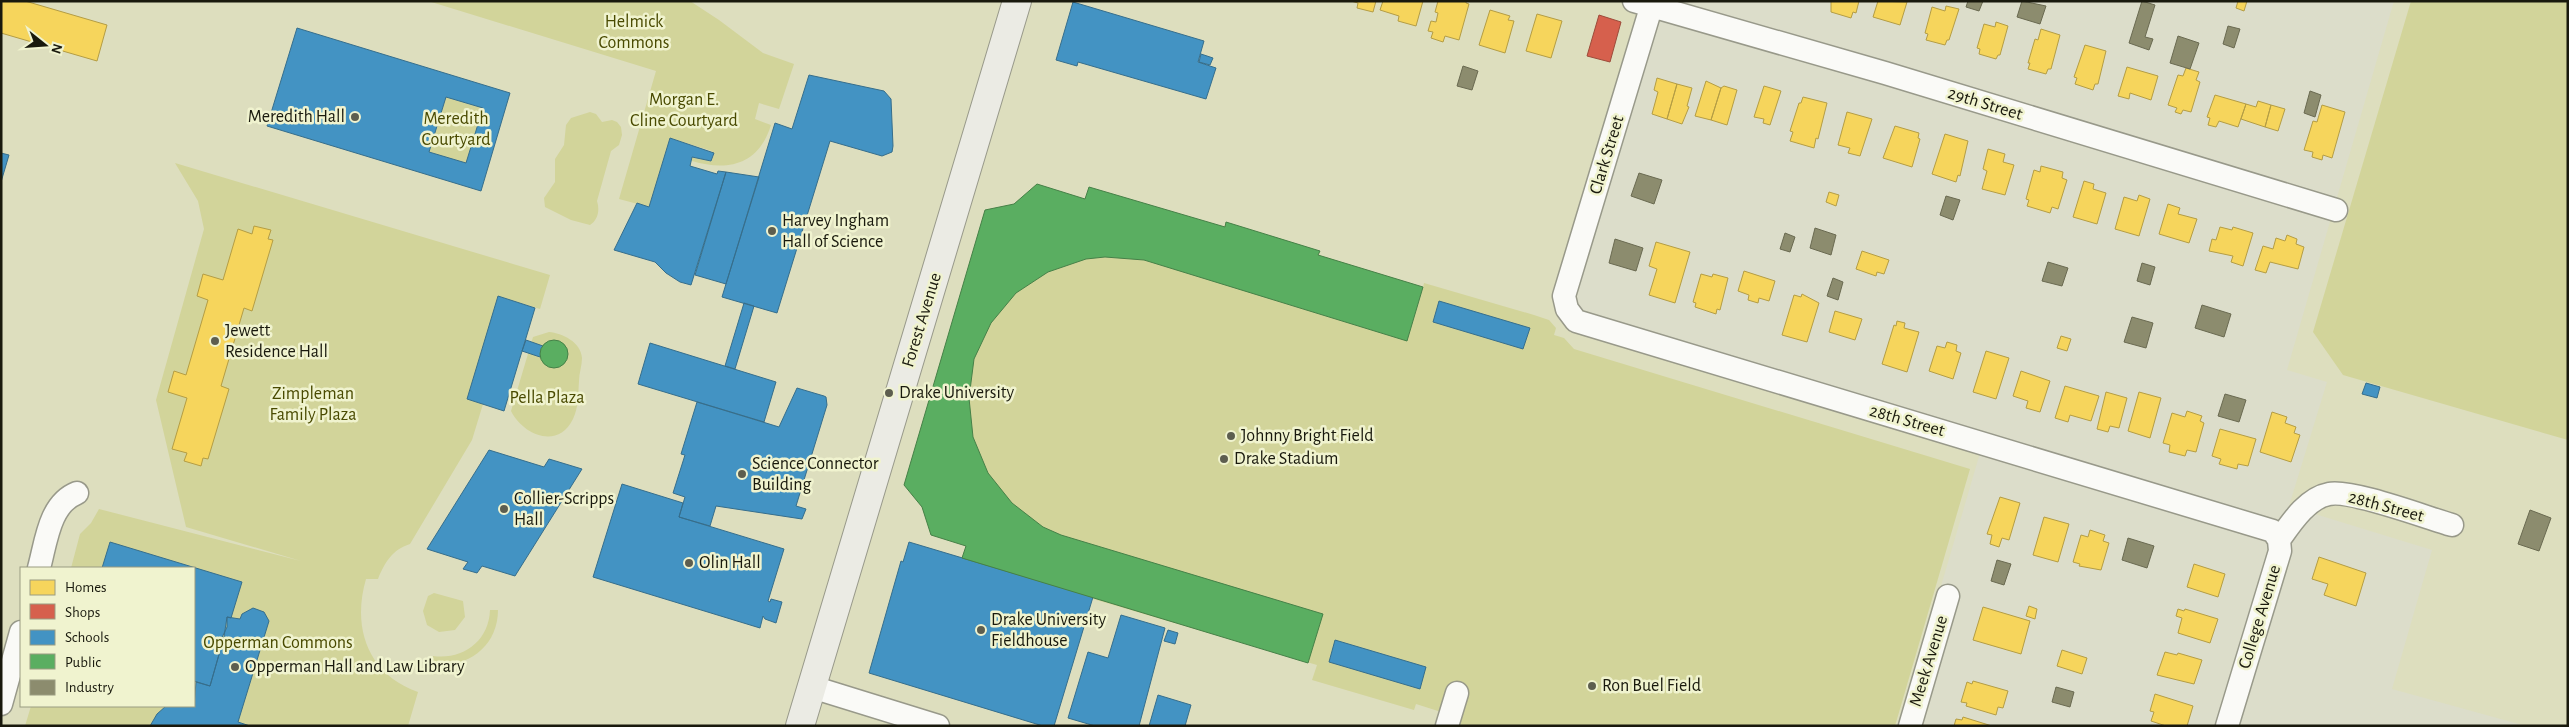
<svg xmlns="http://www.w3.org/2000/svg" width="2569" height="727" font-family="'Alegreya Sans',sans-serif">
	<rect width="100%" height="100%" fill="#dcddca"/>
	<path fill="#dddebe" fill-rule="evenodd" d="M 1,1 L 1653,1 L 1558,319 L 1575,333 L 1980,453 L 1900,726 L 1,726 ZM 21,568 L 194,568 L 194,706 L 21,706 Z
		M 2394,1 L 2568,1 L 2568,726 L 2526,726 L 2392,689 L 2432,550 L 2289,506 L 2327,382 L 2287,370 Z"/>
	<path fill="#d2d49a" d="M 428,1 L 690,1 L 719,20 L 763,53 L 794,64 L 779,109 L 759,103 L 755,119 L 771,125 C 759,164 729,172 692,161 L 692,157 L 711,161 L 714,155 L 712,151 L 670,138 L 649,207 L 619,199 L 656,71 Z
		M 2411,1 L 2568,1 L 2568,440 L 2343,375 L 2313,332 Z
		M 446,97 L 483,108 L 466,163 L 429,152 Z
		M 590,112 L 596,114 L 602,122 L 612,120 L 617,122 L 621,127 L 622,135 L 619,145 L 611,151 L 597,201 C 600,210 598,220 590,225 L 571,220 L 545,207 L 544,198 L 555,182 L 555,159 L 564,145 L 566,125 L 571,118 Z
		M 175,163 L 550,275 L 540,309 L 498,297 L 467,399 L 483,404 L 472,440 L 410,544 C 392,550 385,562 378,579 L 366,579 C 352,627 367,674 418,692 L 408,726 L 25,726 L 31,706 L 194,706 L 194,568 L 71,568 L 80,534 L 91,523 L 99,509 L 301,561 L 186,527 L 156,400 L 204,229 L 198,201 Z
		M 1037,184 L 1085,199 L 1089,187 L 1224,227 L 1226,222 L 1320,251 L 1319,255 L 1423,287 L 1424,283 L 1534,315 L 1549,320 L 1556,328 L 1554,335 L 1564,338 L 1574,349 L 1970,469 L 1895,726 L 1455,726 L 1457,717 L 1416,704 L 1414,710 L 1312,680 L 1317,665 L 1093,599 L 962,558 L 966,546 L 931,535 L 922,507 L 904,485 L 985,210 L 1014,204 Z
		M 549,332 C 562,333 581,342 582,358 C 582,366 579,373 579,381 C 578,395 579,406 573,419 C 558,450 523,435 511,411 L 533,337 Z
		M 434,593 L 463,601 L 465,617 L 455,630 L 439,632 L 427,625 L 423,611 L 428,596 Z
		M 490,610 L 498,610 C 498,647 466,670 431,664 L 433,656 C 463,660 489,641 490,610 Z"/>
	<path fill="#f6d55c" stroke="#b49d44" d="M 1,1 L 25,1 L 107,25 L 97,61 L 1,33 Z
		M 1351,1 L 1376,1 L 1373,12 L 1357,8 L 1358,3 Z
		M 1383,1 L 1423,1 L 1416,26 L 1398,21 L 1399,16 L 1380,10 Z
		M 1438,1 L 1466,1 L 1466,3 L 1469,4 L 1459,40 L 1445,36 L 1443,42 L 1431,38 L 1433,32 L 1428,31 L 1431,21 L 1436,22 L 1438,13 L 1435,12 Z
		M 1831,1 L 1859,1 L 1856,13 L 1853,12 L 1851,18 L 1831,12 Z
		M 1878,1 L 1907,2 L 1900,25 L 1873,17 Z
		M 2238,1 L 2247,1 L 2244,11 L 2236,8 Z
		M 1946,6 L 1959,9 L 1949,40 L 1947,40 L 1945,45 L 1926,40 L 1928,34 L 1925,33 L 1932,7 L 1945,11 Z
		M 1490,10 L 1510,16 L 1508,20 L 1514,21 L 1505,53 L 1479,45 Z
		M 1537,14 L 1562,21 L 1551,58 L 1526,51 Z
		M 1996,22 L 2008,26 L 2000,55 L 1998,55 L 1996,59 L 1979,54 L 1980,49 L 1977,48 L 1984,24 L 1995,27 Z
		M 2041,29 L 2060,35 L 2051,69 L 2048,69 L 2046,74 L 2028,69 L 2030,63 L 2028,63 L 2035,39 L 2038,40 Z
		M 2085,45 L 2106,51 L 2098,84 L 2095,84 L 2093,90 L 2075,84 L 2077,78 L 2074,77 Z
		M 2127,67 L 2158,76 L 2151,100 L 2130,93 L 2129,99 L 2118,96 Z
		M 2186,68 L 2199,72 L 2196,80 L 2200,82 L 2191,112 L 2183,110 L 2181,114 L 2175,112 L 2177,108 L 2168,105 L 2178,75 L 2183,76 Z
		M 1657,78 L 1677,84 L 1667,119 L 1652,114 L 1658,92 L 1654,90 Z
		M 1706,81 L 1721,88 L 1711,120 L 1695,116 Z
		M 1677,84 L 1692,88 L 1687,106 L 1689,107 L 1682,124 L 1667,119 Z
		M 1724,86 L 1737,90 L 1727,125 L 1711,120 L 1721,88 Z
		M 1764,86 L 1781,91 L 1770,125 L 1763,123 L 1764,119 L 1754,117 Z
		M 2215,95 L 2246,104 L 2238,127 L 2219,121 L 2216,127 L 2208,125 L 2210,118 L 2207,117 Z
		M 1803,97 L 1827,103 L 1818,139 L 1816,138 L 1814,148 L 1790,141 L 1793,132 L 1790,131 L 1799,103 L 1801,103 Z
		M 2258,101 L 2271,105 L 2265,127 L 2241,119 L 2246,104 L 2256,107 Z
		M 2271,105 L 2285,109 L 2278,131 L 2265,127 Z
		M 2322,105 L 2345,112 L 2332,158 L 2323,155 L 2322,160 L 2312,157 L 2313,152 L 2304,150 L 2313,121 L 2317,122 Z
		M 1847,112 L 1872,119 L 1860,156 L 1848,153 L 1850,148 L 1838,145 Z
		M 1895,126 L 1919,133 L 1918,138 L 1920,139 L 1912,167 L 1883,158 Z
		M 1945,134 L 1968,141 L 1960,176 L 1958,175 L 1956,182 L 1932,174 Z
		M 1988,149 L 2005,154 L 2003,162 L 2014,165 L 2005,195 L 1982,189 L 1987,171 L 1983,169 Z
		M 2041,166 L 2063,172 L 2062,178 L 2067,180 L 2058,209 L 2052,207 L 2050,213 L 2027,206 L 2029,200 L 2026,199 L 2034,170 L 2040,172 Z
		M 2084,181 L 2094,184 L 2093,189 L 2106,193 L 2097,224 L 2073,217 Z
		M 1829,192 L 1839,195 L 1836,206 L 1826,202 Z
		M 2139,195 L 2150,199 L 2139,236 L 2115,229 L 2124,197 L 2137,201 Z
		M 2168,204 L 2180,208 L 2178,214 L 2197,219 L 2189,243 L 2159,234 Z
		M 254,226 L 271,230 L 268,239 L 273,240 L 252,311 L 244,308 L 221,386 L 229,389 L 208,459 L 203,458 L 201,466 L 184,461 L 187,453 L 172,449 L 187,398 L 168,392 L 174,371 L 186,375 L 208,300 L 197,296 L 203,274 L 223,280 L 238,229 L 252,234 Z
		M 2220,227 L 2232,230 L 2233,227 L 2253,233 L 2243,266 L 2231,262 L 2233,256 L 2209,251 L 2212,239 L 2216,240 Z
		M 2287,235 L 2297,239 L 2296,244 L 2304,247 L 2298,269 L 2270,262 L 2266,273 L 2255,270 L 2263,246 L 2273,249 L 2276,238 L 2285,241 Z
		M 1656,242 L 1690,252 L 1675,303 L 1649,295 L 1657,269 L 1649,266 Z
		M 1862,251 L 1889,260 L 1884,274 L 1877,272 L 1876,276 L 1856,269 Z
		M 1744,271 L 1775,281 L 1769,301 L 1759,298 L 1758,303 L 1748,300 L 1749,295 L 1738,291 Z
		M 1701,274 L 1712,277 L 1713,274 L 1728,278 L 1720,310 L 1717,309 L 1716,314 L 1695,307 L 1696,303 L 1693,302 Z
		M 1802,294 L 1819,303 L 1807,342 L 1782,335 L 1794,295 L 1801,297 Z
		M 1835,311 L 1862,319 L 1855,340 L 1829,332 Z
		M 1897,321 L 1905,323 L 1904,328 L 1919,332 L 1907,372 L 1882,364 L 1894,325 L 1896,326 Z
		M 2061,336 L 2071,339 L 2067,351 L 2057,348 Z
		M 1947,342 L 1957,345 L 1956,351 L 1961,353 L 1953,379 L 1929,371 L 1937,346 L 1945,348 Z
		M 1986,351 L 2009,358 L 1996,399 L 1973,392 Z
		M 2021,371 L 2050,381 L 2040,412 L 2026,408 L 2028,401 L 2013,396 Z
		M 2065,386 L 2099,396 L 2091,421 L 2070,415 L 2068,422 L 2055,418 Z
		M 2106,392 L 2127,398 L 2119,428 L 2110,426 L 2108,432 L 2097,429 Z
		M 2139,392 L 2161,398 L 2150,438 L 2128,431 Z
		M 2187,411 L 2202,416 L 2200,421 L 2204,423 L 2196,452 L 2187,450 L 2185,456 L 2169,452 L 2170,445 L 2163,443 L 2172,413 L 2185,417 Z
		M 2272,412 L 2287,417 L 2285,423 L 2296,427 L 2294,433 L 2300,435 L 2291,462 L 2260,452 Z
		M 2220,429 L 2256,439 L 2248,466 L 2238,464 L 2237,469 L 2219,464 L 2221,459 L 2212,456 Z
		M 2000,497 L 2020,503 L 2009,540 L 2002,538 L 1999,547 L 1990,544 L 1992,535 L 1987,534 Z
		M 2044,517 L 2069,524 L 2058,562 L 2033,555 Z
		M 2090,530 L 2105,535 L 2103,541 L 2109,543 L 2101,570 L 2079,566 L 2080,564 L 2073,562 L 2081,535 L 2088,537 Z
		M 2319,557 L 2366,573 L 2356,606 L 2324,595 L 2328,584 L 2312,579 Z
		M 2194,564 L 2225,574 L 2218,597 L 2187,587 Z
		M 2029,606 L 2037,609 L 2035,619 L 2026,616 Z
		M 1983,607 L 2030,621 L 2021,654 L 1973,640 Z
		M 2178,609 L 2184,611 L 2185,609 L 2218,619 L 2210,643 L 2178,633 L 2182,618 L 2176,616 Z
		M 2062,650 L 2087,658 L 2082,674 L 2057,666 Z
		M 2165,652 L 2177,655 L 2178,653 L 2202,660 L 2194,684 L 2157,675 Z
		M 1973,681 L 2008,691 L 2003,708 L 1998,707 L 1996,715 L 1966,706 L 1967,703 L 1961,702 L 1967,682 L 1972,684 Z
		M 2155,694 L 2193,706 L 2187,726 L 2166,726 L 2151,721 L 2154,712 L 2150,711 Z
		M 1963,717 L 1992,726 L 1954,726 L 1956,719 L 1962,720 Z"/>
	<path fill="#d6604d" stroke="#9d4b3a" d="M 1599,15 L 1621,22 L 1610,62 L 1587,56 Z"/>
	<path fill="#4393c3" stroke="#366e8c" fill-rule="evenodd" d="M 1073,2 L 1204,41 L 1198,62 L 1216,68 L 1206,99 L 1078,62 L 1077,66 L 1056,60 Z
		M 297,28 L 510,93 L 481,191 L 267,126 ZM 446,97 L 483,108 L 466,163 L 429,152 Z
		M 1201,54 L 1213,58 L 1210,65 L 1199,62 Z
		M 809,75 L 884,91 L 891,99 L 893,146 L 892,152 L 882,156 L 830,141 L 777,313 L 722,297 L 775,123 L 792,129 Z
		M 670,138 L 714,153 L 711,161 L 692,157 L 690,166 L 717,174 L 718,171 L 726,172 L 691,285 L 680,282 L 666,273 L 655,262 L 614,250 L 637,203 L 649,207 Z
		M 1,153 L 9,155 L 1,182 Z
		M 726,172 L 759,177 L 726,284 L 695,275 Z
		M 498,296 L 535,308 L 504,411 L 467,399 Z
		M 1439,301 L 1530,328 L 1523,349 L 1433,322 Z
		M 744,303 L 754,306 L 735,369 L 725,366 Z
		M 526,340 L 543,346 L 540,357 L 522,351 Z
		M 650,343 L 776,382 L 764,422 L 638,384 Z
		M 2366,383 L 2380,387 L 2377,398 L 2362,394 Z
		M 797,388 L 824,396 L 826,397 L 827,405 L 796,506 L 806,509 L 802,519 L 716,506 L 710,526 L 679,517 L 685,497 L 673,493 L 685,455 L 681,454 L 697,402 L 779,427 Z
		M 489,450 L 544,467 L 549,459 L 582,469 L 515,576 L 482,566 L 477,573 L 463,569 L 468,562 L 427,549 Z
		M 622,484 L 683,503 L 679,517 L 784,549 L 768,601 L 770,602 L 771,599 L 782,602 L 776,623 L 765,619 L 763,616 L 760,628 L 593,577 Z
		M 110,542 L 242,582 L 231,618 L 227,617 L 224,637 L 216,650 L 220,651 L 210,686 L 194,681 L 194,568 L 102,568 Z
		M 909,542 L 1093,597 L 1054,726 L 1043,726 L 869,673 L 901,561 L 903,562 Z
		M 253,608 L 264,612 L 269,621 L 238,722 L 250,726 L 150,726 L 157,714 L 166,706 L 194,706 L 196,682 L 210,686 L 220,651 L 216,650 L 227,627 L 227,617 L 240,619 L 242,614 Z
		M 1121,615 L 1165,628 L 1139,726 L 1095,726 L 1068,718 L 1088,652 L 1108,658 Z
		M 1168,630 L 1178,633 L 1175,644 L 1164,641 Z
		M 1335,640 L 1426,667 L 1420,689 L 1329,662 Z
		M 1158,695 L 1191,705 L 1185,726 L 1149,726 Z"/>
	<path fill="#5aae61" stroke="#468148" d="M 1037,184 L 1085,199 L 1089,187 L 1225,227 L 1226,222 L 1320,251 L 1318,255 L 1423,287 L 1407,341 L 1144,260 L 1105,257 L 1086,259 L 1048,272 L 1016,293 L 991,323 L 974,359 L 969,398 L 973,437 L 988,473 L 1012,503 L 1043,527 L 1061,535 L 1323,614 L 1308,663 L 962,558 L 966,546 L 931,535 L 922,507 L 904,485 L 985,210 L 1014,204 Z
		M540 354a14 14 0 1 1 28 0a14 14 0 1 1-28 0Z"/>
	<path fill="#8c8c6e" stroke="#6a6a51" d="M 1968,1 L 1983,1 L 1979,11 L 1966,7 Z
		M 2022,1 L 2046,6 L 2040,24 L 2017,17 Z
		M 2142,1 L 2155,5 L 2145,37 L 2153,39 L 2149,50 L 2129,43 Z
		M 2228,26 L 2240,29 L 2234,48 L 2223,44 Z
		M 2178,36 L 2199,43 L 2190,69 L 2170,63 Z
		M 1463,66 L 1478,71 L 1472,90 L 1457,86 Z
		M 2310,91 L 2321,95 L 2315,117 L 2304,113 Z
		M 1639,173 L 1662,180 L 1654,204 L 1631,196 Z
		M 1946,196 L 1960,200 L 1953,220 L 1940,215 Z
		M 1815,228 L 1836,235 L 1831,255 L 1810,248 Z
		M 1785,233 L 1795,237 L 1790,252 L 1780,249 Z
		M 1615,239 L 1643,248 L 1636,271 L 1609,263 Z
		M 2048,262 L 2068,268 L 2062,286 L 2042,281 Z
		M 2142,263 L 2155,267 L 2150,285 L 2137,281 Z
		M 1833,278 L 1843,282 L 1838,300 L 1827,296 Z
		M 2202,305 L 2231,314 L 2224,337 L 2195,328 Z
		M 2132,317 L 2153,323 L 2146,348 L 2124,342 Z
		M 2225,394 L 2246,400 L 2239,422 L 2218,416 Z
		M 2530,510 L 2551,518 L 2539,551 L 2518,544 Z
		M 2128,538 L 2154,546 L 2147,568 L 2122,560 Z
		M 1997,560 L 2011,564 L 2004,585 L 1991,581 Z
		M 2056,687 L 2074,692 L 2070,707 L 2052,702 Z"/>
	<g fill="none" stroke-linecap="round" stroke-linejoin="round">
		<g stroke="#98998a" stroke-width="25">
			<path id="minor" d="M 1634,1 L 1885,73 L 2336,210
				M 1653,1 L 1564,296 L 1567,309 L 1576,321 L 2273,531 L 2279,540 L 2280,551 L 2227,726
				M 2279,540 C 2291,523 2307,498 2329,494 C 2351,489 2427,518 2452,525
				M 39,568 C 46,543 49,504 77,493
				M 812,687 L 938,726
				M 1,704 L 21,632
				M 1447,726 L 1457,693
				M 1910,726 L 1948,596"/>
		</g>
		<g stroke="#98998a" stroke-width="30">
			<path id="secondary" d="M 800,726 L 1017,1"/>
		</g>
		<use href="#minor" stroke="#fafaf7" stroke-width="22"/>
		<use href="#secondary" stroke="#ebebe4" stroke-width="28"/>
	</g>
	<g fill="#5d5e4f" stroke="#f0f3cf" stroke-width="2">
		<circle cx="355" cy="117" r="5"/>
		<circle cx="772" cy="231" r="5"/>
		<circle cx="215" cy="341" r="5"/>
		<circle cx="889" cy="393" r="5"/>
		<circle cx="1231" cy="436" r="5"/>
		<circle cx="1224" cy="459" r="5"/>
		<circle cx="742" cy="474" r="5"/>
		<circle cx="504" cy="509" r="5"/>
		<circle cx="689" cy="563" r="5"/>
		<circle cx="981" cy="630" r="5"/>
		<circle cx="235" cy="667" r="5"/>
		<circle cx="1592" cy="686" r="5"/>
	</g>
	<g text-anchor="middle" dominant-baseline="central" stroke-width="5" stroke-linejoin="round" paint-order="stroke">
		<g font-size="18" fill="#494a00" stroke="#f0f3cf">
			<text x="634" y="22">Helmick<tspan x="634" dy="21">Commons</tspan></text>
			<text x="684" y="100">Morgan E.<tspan x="684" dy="21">Cline Courtyard</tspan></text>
			<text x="456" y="119">Meredith<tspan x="456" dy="21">Courtyard</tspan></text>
			<text x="313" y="394">Zimpleman<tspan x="313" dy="21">Family Plaza</tspan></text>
			<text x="547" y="398">Pella Plaza</text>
			<text x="278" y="643">Opperman Commons</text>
		</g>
		<g font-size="18" fill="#19190d" stroke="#f0f3cf">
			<text transform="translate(1985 104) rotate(17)">29th Street</text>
			<text transform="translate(1607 155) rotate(-73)">Clark Street</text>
			<text transform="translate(922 320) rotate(-73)">Forest Avenue</text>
			<text transform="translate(1907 421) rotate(16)">28th Street</text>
			<text transform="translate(2386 507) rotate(15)">28th Street</text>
			<text transform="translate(2260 617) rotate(-73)">College Avenue</text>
			<text transform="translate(1929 661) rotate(-73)">Meek Avenue</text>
		</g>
		<g font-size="18" fill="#19190d" stroke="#f0f3cf" text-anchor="start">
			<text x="345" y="117" text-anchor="end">Meredith Hall</text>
			<text x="782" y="221">Harvey Ingham<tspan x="782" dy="21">Hall of Science</tspan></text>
			<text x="225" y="331">Jewett<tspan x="225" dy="21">Residence Hall</tspan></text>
			<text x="899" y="393">Drake University</text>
			<text x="1241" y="436">Johnny Bright Field</text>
			<text x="1234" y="459">Drake Stadium</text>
			<text x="752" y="464">Science Connector<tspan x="752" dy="21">Building</tspan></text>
			<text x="514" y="499">Collier-Scripps<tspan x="514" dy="21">Hall</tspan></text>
			<text x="699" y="563">Olin Hall</text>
			<text x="991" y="620">Drake University<tspan x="991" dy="21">Fieldhouse</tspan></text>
			<text x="245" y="667">Opperman Hall and Law Library</text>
			<text x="1602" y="686">Ron Buel Field</text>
		</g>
	</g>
	<rect width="2569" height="727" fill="none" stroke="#19190d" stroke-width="5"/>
	<rect x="20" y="567" width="175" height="140" fill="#f0f3cf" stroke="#9a9c81"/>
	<rect x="30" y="580" width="25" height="15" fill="#f6d55c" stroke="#9a9c81"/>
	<text x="65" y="592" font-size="15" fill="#19190d">Homes</text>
	<rect x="30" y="604" width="25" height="15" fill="#d6604d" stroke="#9a9c81"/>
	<text x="65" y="617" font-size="15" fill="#19190d">Shops</text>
	<rect x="30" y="630" width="25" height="15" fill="#4393c3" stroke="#9a9c81"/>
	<text x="65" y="642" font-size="15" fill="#19190d">Schools</text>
	<rect x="30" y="654" width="25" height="15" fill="#5aae61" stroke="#9a9c81"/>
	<text x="65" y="667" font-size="15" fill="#19190d">Public</text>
	<rect x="30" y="680" width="25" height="15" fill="#8c8c6e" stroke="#9a9c81"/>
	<text x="65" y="692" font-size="15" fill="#19190d">Industry</text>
	<g transform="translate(45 45) rotate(107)" stroke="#f0f3cf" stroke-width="4" paint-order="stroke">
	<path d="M0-4L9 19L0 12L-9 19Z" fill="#19190d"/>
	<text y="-8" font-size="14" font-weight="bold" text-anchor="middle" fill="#19190d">N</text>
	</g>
</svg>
